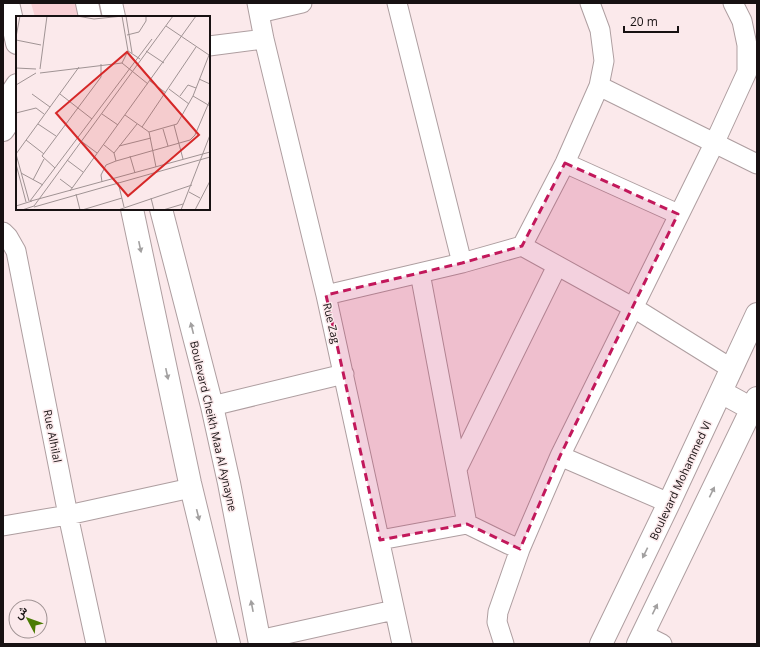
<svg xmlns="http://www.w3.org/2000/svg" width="760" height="647" font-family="'Open Sans',Vazirmatn,sans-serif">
	<rect width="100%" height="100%" fill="#fbe9eb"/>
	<path fill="#f9d0d5" d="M 31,3 L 77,3 L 80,17 L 35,17 Z"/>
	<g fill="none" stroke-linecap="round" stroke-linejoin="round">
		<g stroke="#ae9ea0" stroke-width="21">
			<path id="street" d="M 257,3 L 264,39 L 326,295 L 402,644
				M 397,3 L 462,263
				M 259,13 L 302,3
				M 209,46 L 264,39
				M 599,86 L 757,164
				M 565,163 L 678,214
				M 3,232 L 8,237 L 16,251 L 68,515 L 96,644
				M 522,246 L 634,308 L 732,369
				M 420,273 L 467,524 L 508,544 L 520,549 L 560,456 L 714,144 L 747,72 L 747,45 L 742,21 L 733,3
				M 326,295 L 462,263 L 522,246 L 565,163 L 599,86 L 604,61 L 600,30 L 590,3
				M 212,406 L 344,374
				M 560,456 L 669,503
				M 457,469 L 557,266
				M 3,526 L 68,515 L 191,488
				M 380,540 L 467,524
				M 642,634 L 662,644
				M 259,640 L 394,610
				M 504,644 L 497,622 L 498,612 L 520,549"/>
		</g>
		<g stroke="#ae9ea0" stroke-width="24">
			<path id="secondary" d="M 8,3 L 17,43
				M 87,3 L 90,17
				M 111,3 L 114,17
				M 3,106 L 17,85
				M 3,130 L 17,109
				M 132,209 L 190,483 L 229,644
				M 161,209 L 212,406 L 229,483 L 260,644
				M 721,392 L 752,409
				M 601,644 L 669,503 L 757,314
				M 638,644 L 757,398"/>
		</g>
		<use href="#street" stroke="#fff" stroke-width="19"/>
		<use href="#secondary" stroke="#fff" stroke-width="22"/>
	</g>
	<defs><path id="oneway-solid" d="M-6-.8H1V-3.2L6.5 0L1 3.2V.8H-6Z"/></defs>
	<g fill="#a2a0a0">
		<use href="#oneway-solid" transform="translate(140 247) rotate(78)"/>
		<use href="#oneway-solid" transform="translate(192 328) rotate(-104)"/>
		<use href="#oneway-solid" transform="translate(167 374) rotate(78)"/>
		<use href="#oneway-solid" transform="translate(712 492) rotate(-64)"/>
		<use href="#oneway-solid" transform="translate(198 515) rotate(76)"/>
		<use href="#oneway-solid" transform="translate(645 553) rotate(116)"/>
		<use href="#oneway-solid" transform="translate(252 606) rotate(-101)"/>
		<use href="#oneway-solid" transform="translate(655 609) rotate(-64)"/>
	</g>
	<path fill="#c2185b" fill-opacity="0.2" stroke="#c2185b" stroke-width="3" stroke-dasharray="8 5" stroke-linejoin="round" d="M 565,163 L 678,214 L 560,456 L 520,549 L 467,524 L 380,540 L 326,295 L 462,263 L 522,246 Z"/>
	<g text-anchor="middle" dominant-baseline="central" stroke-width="3" stroke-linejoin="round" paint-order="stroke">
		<g font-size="11" fill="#171112" stroke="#fbe9eb">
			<text transform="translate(332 323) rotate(77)">Rue Zag</text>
			<text transform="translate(214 426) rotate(77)">Boulevard Cheikh Maa Al Aynayne</text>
			<text transform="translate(53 436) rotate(79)">Rue Alhilal</text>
			<text transform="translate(680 480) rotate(-65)">Boulevard Mohammed VI</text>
		</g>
	</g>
	<g transform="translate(16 16)">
		<rect width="194" height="194" fill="#fbe9eb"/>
		<path fill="none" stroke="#a09394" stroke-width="1" d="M 61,0 L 78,3 L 107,0M 106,0 L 112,35M 110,0 L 116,37M 150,10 L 193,39M 111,19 L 123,16 L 130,5 L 130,0M 0,21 L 4,0M 0,24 L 25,29M 130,35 L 148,47M 124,43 L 112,35 L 106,47 L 132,68M 0,52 L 20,53M 24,53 L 31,0M 24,57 L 106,47M 183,63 L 194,68M 134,65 L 150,77M 0,69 L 20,57M 153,73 L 173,88M 16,78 L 34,91M 44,78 L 76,103M 164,80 L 172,69 L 180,72M 177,80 L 194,90M 0,97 L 20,92 L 28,98M 86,98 L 102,109M 109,99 L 133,116 L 161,108 L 177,80 L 193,39M 22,108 L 40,120M 121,108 L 98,137 L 100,145 L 174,124 L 179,119 L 194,84M 158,109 L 167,143M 126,111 L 180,31M 147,113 L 152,130M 133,116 L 140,151M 10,124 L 28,138M 65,125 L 81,137M 88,129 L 98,137M 103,130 L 135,122M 0,138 L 63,51M 0,138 L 13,185M 114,140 L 119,157M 51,144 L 67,156M 0,148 L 10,186M 39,152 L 26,140 L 85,61 L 85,48M 5,157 L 27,169M 44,163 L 56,172M 17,164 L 28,143M 86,166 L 85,159 L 90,149 L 100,145M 102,166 L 108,191M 54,175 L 180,0M 173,176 L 184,182M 60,178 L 64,194M 135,182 L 138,194M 14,185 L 136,23M 15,185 L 194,136M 0,190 L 16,185M 18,191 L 194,141M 6,194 L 18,190 L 157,0M 66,194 L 106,182M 102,194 L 176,169M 147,194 L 167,188M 165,194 L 194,119M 179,194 L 194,165"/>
		<path fill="#d62828" fill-opacity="0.15" stroke="#d62828" stroke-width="2" d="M 111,36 L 183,119 L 112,180 L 40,97 Z"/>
		<rect width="194" height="194" fill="none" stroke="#171112" stroke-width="2"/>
	</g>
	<rect width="760" height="647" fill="none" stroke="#171112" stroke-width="8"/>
	<g transform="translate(28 619) rotate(311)"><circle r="19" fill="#fbe9eb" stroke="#a09394"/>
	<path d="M0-3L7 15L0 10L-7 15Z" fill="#4b7b04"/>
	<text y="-6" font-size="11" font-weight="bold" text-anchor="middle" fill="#171112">ش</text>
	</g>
	<path d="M624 26v6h54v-6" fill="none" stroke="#171112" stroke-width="2"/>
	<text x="630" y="26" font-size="12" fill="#171112" stroke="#fbe9eb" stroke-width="3" paint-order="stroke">20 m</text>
</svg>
